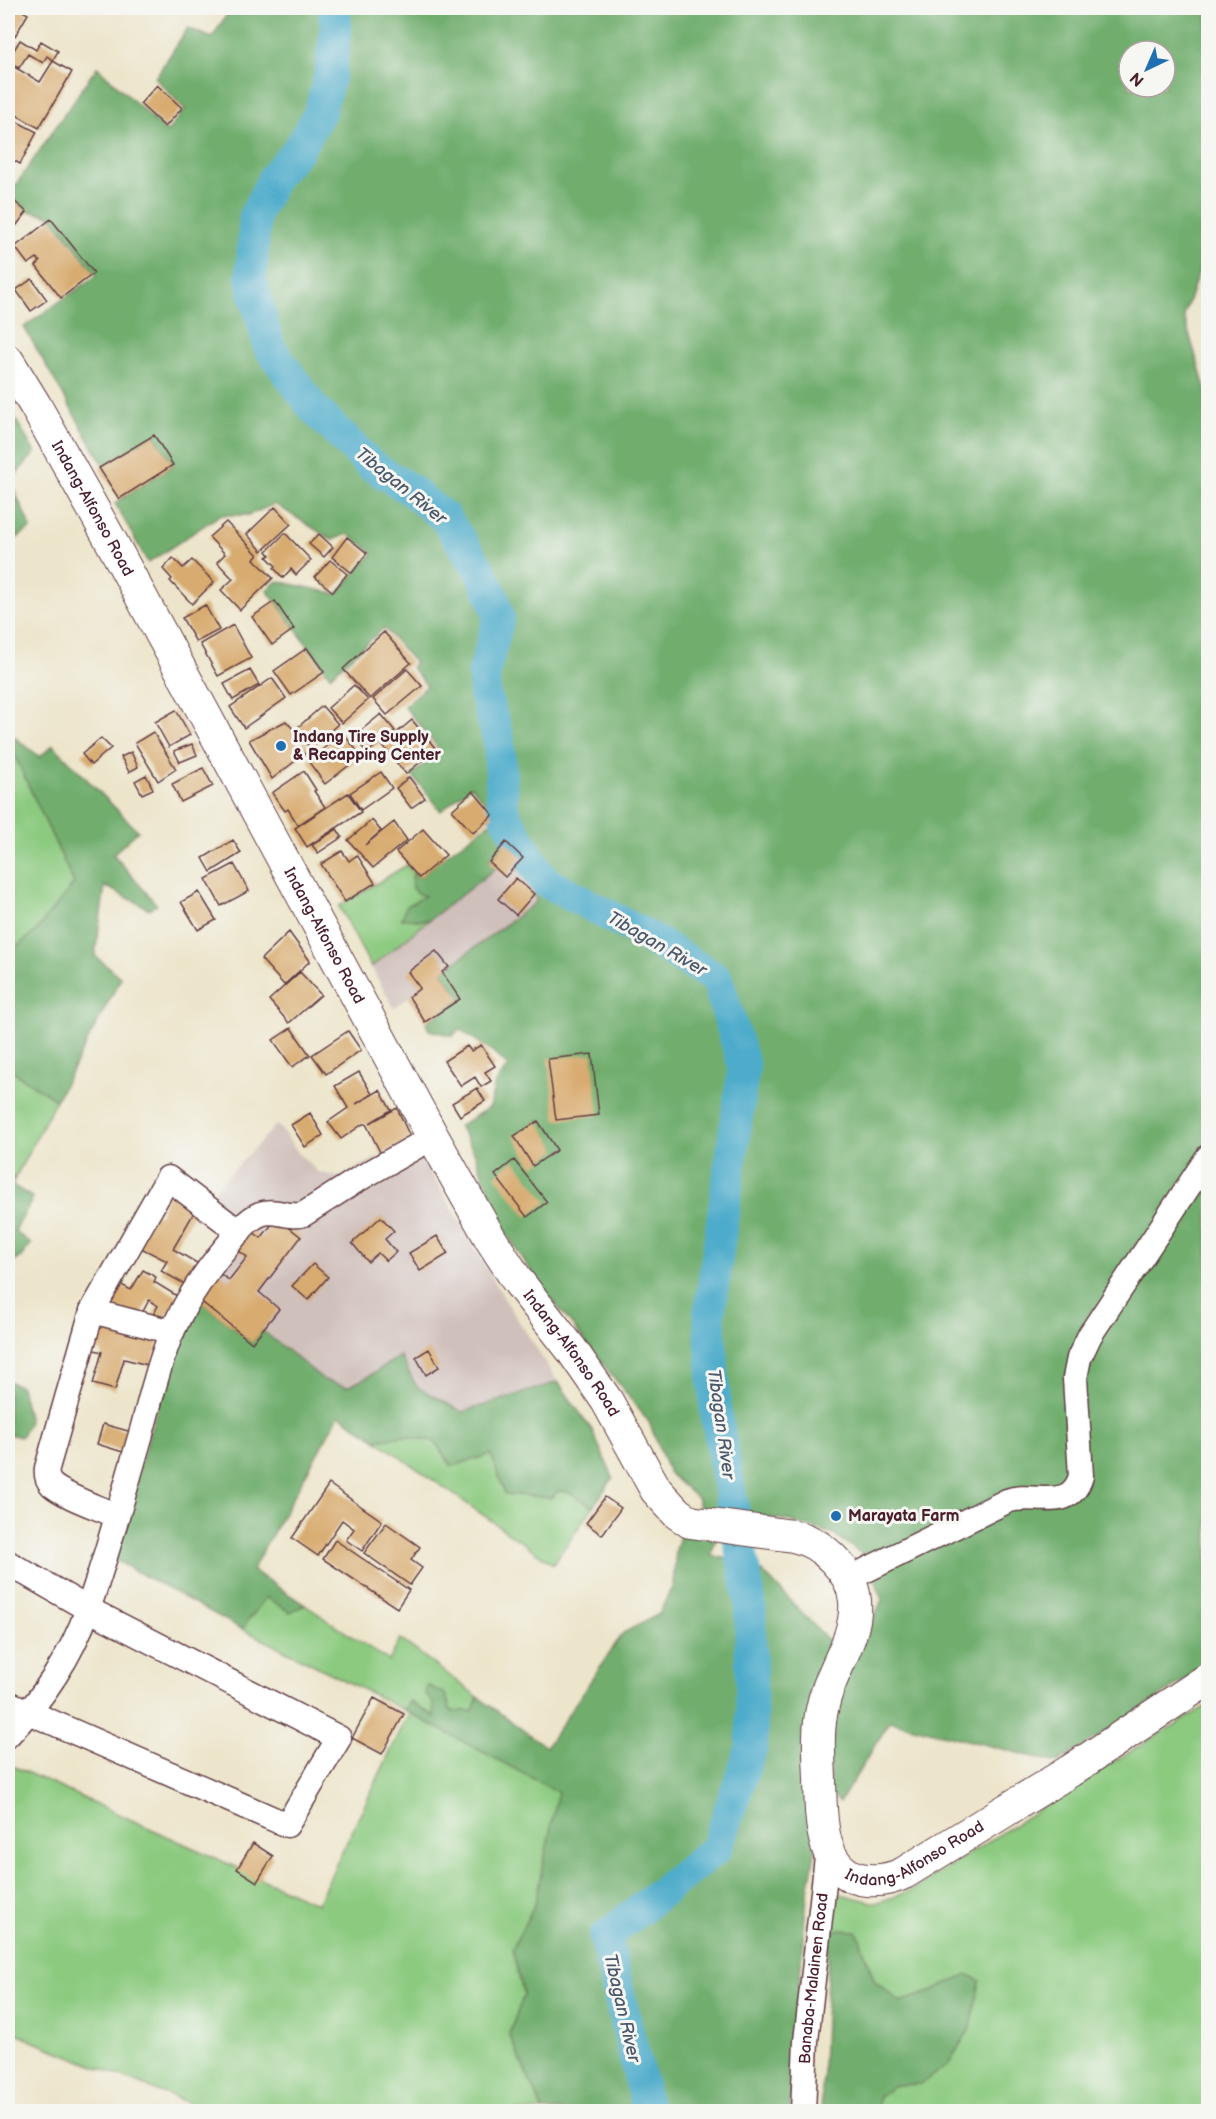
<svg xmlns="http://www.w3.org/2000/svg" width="1216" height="2119" font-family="'Balsamiq Sans',sans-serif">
	<rect width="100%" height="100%" fill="#f6f6f2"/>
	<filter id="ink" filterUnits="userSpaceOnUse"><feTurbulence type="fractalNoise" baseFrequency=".0167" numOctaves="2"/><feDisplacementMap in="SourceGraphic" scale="12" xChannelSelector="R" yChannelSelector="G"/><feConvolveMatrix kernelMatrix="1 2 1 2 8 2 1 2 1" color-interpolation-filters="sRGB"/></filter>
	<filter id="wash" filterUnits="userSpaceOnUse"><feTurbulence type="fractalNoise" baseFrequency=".008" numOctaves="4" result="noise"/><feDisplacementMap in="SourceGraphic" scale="24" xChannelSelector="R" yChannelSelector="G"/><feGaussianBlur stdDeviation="1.35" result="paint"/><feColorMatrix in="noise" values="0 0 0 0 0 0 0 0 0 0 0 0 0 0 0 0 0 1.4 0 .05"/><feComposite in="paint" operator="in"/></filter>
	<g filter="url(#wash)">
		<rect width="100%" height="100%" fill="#ede5cb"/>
		<path fill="#d0c0bb" d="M 506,842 L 521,844 L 536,902 L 394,1008 L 371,967 L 495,868 L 489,862 Z
			M 277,1124 L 299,1154 L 318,1172 L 339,1177 L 412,1140 L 504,1298 L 558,1382 L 463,1412 L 417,1387 L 400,1356 L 366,1378 L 347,1387 L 324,1380 L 263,1329 L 252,1343 L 197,1298 L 249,1229 L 206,1199 Z"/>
		<path fill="#8cca80" stroke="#6b7456" stroke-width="1.5" d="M 8,741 L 74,883 L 34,933 L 12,950 L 8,957 Z
			M 407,865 L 413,872 L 412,879 L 425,896 L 402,919 L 429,920 L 371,967 L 339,906 Z
			M 8,1065 L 19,1076 L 56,1100 L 15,1178 L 8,1175 Z
			M 402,1436 L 434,1441 L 452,1466 L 491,1454 L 558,1491 L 569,1492 L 593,1507 L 553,1564 L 376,1440 Z
			M 266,1597 L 290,1612 L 305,1605 L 389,1661 L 400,1639 L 478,1697 L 473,1711 L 451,1711 L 445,1694 L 433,1703 L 435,1717 L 410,1701 L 404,1710 L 242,1629 Z
			M 1208,1705 L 1208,2111 L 877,2111 L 879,2097 L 894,2085 L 921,2084 L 925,1994 L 900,2002 L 874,1980 L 857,1931 L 829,1930 L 836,1893 L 876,1903 L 913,1890 L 1101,1769 Z
			M 409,1713 L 559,1792 L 535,1904 L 512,1949 L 524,1995 L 509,2034 L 543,2111 L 209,2111 L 34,2042 L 8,2028 L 8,1764 L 317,1904 Z"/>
		<path fill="#71ae6e" stroke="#5e664c" stroke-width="1.5" fill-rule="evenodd" d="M 231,8 L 1208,8 L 1208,243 L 1184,316 L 1208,398 L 1208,1665 L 1058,1763 L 890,1721 L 840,1802 L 829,1793 L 830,1750 L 845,1680 L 882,1600 L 869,1559 L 833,1534 L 786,1520 L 706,1510 L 698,1505 L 698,1499 L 669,1473 L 649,1422 L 538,1282 L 505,1232 L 475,1154 L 459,1126 L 490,1107 L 494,1086 L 508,1066 L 492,1051 L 459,1029 L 453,1036 L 429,1030 L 426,1023 L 462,999 L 442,972 L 536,902 L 521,845 L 506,842 L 489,861 L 496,868 L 429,920 L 402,919 L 406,906 L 425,896 L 416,893 L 412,888 L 413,872 L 419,878 L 446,855 L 498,817 L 471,786 L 441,811 L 412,775 L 440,750 L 404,706 L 427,686 L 411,667 L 415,663 L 384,628 L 330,676 L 267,590 L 277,581 L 337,594 L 373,553 L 348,534 L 332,540 L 275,504 L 248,515 L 220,515 L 148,563 L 115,503 L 173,465 L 154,435 L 104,466 L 24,327 L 97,275 L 51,216 L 28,211 L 9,195 L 97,67 L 167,132 L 185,109 L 155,78 L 188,28 L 212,38 ZM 1129,51 L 1165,51 L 1165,87 L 1129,87 Z
			M 8,406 L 35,453 L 10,481 L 31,528 L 8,544 Z
			M 8,732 L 40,757 L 53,745 L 138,831 L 113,854 L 157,905 L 149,909 L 105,886 L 95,956 L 121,978 L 56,1100 L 19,1076 L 8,1065 L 8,957 L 12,950 L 34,933 L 74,883 L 8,741 Z
			M 8,1175 L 15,1178 L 12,1185 L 33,1198 L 15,1231 L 31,1244 L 21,1257 L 8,1264 Z
			M 197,1298 L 252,1343 L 262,1330 L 324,1380 L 347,1387 L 366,1378 L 400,1356 L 417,1387 L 462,1412 L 558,1382 L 592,1430 L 613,1478 L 593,1507 L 569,1492 L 558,1491 L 551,1498 L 505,1494 L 491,1454 L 452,1466 L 434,1441 L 402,1436 L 376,1440 L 339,1415 L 252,1570 L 305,1605 L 290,1612 L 266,1597 L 242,1629 L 113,1559 L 167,1374 Z
			M 8,1381 L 21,1387 L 29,1422 L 21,1437 L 8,1434 Z
			M 681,1533 L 716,1537 L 711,1556 L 742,1561 L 745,1572 L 762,1571 L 828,1640 L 808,1743 L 816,1847 L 807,1896 L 803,1937 L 790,2111 L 543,2111 L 509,2034 L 524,1995 L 512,1949 L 535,1904 L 558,1792 L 404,1710 L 410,1701 L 434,1716 L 433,1703 L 425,1694 L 427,1685 L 445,1694 L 451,1711 L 473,1711 L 478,1697 L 546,1747 L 623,1633 L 659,1614 L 673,1585 L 676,1550 Z
			M 829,1930 L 857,1931 L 874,1980 L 900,2002 L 925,1994 L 967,1974 L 980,1981 L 971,2027 L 949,2063 L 921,2084 L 894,2085 L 879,2097 L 877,2111 L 821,2112 Z"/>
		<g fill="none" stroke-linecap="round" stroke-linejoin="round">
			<path stroke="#4daccb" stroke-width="32" d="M 334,8 L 336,28 L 330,74 L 320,112 L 299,148 L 274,177 L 255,215 L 251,279 L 269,347 L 314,409 L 371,465 L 409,489 L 445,518 L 480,570 L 493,597 L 499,618 L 484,673 L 485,694 L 499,741 L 503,812 L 543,880 L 645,935 L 717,979 L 744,1066 L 709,1315 L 716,1414 L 750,1601 L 752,1746 L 716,1849 L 605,1937 L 647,2108 L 646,2112"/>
		</g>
		<g id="blocks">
			<path fill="#d8ab6f" d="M 8,8 L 17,8 L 28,14 L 15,36 L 8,32 Z
				M 20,40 L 36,50 L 41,41 L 58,51 L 53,60 L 47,56 L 43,63 L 28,54 L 19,68 L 8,60 Z
				M 53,61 L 72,72 L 39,128 L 8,110 L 8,67 L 9,68 L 11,65 L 40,82 Z
				M 157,85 L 182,108 L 165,127 L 140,104 Z
				M 8,117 L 37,132 L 20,164 L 8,157 Z
				M 8,196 L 27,212 L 8,236 Z
				M 51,219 L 94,273 L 61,298 L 36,266 L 40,262 L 37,258 L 28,264 L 15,247 Z
				M 32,279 L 47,300 L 31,311 L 16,290 Z
				M 154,435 L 173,465 L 119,499 L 99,468 Z
				M 275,507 L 291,524 L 262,551 L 247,534 Z
				M 226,522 L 258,555 L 254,559 L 273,578 L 240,610 L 221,590 L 233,579 L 217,562 L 225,554 L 209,537 Z
				M 285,533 L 311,560 L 296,575 L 291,569 L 283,578 L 274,568 L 276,566 L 267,557 L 270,555 L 267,551 Z
				M 319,534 L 333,547 L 324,557 L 309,544 Z
				M 347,537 L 367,553 L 352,573 L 332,557 Z
				M 173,558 L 183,568 L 192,560 L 214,582 L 192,604 L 170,581 L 172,579 L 163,569 Z
				M 330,560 L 347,574 L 333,592 L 315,577 Z
				M 275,601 L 294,629 L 272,645 L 252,617 Z
				M 205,605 L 219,630 L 196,642 L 182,618 Z
				M 233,625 L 251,658 L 218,676 L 200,644 Z
				M 384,632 L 411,663 L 370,699 L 343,669 Z
				M 307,648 L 324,672 L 291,695 L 274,671 Z
				M 407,669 L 422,686 L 387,715 L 373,699 Z
				M 250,670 L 259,685 L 233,700 L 224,684 Z
				M 272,678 L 286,698 L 244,728 L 230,707 Z
				M 354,685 L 368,700 L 342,723 L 328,708 Z
				M 322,706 L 338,724 L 312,747 L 296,729 Z
				M 176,710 L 190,735 L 169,747 L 155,722 Z
				M 381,714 L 395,731 L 367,753 L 354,736 Z
				M 412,720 L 436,749 L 406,774 L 382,745 Z
				M 286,721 L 311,749 L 272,779 L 249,740 Z
				M 153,732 L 176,769 L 158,781 L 135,743 Z
				M 343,733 L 361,756 L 325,784 L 308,761 Z
				M 101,738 L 111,748 L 91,765 L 82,754 Z
				M 192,744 L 197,755 L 180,762 L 174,751 Z
				M 131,752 L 138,767 L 129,772 L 121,757 Z
				M 203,768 L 213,786 L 181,802 L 172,784 Z
				M 304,771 L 316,790 L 314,791 L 325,807 L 298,825 L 288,809 L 285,811 L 272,793 Z
				M 381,772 L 392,788 L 361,810 L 350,793 Z
				M 146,775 L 153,789 L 142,794 L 135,781 Z
				M 409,777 L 425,798 L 411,808 L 396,788 Z
				M 473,791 L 493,815 L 473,833 L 452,810 Z
				M 348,793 L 361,812 L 307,847 L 295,828 Z
				M 372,820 L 381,831 L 365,845 L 394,822 L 407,840 L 373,868 L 348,840 Z
				M 337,829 L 342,837 L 318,853 L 312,845 Z
				M 423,829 L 446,855 L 419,878 L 396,852 Z
				M 233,840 L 241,853 L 211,872 L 203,858 Z
				M 506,842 L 523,858 L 505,877 L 489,862 Z
				M 342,851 L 349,861 L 357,855 L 375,883 L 345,902 L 321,864 Z
				M 234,864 L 249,891 L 221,906 L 206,879 Z
				M 516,878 L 534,894 L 516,915 L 498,899 Z
				M 199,892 L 216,920 L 198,930 L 181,902 Z
				M 289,932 L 310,961 L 284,985 L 261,959 Z
				M 436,951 L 449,967 L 442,972 L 460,999 L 425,1022 L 409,997 L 420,988 L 408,972 Z
				M 300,972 L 321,995 L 289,1023 L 269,1000 Z
				M 291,1028 L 310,1055 L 292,1067 L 273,1040 Z
				M 348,1031 L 361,1050 L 326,1074 L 312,1055 Z
				M 481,1045 L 495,1066 L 485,1072 L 491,1081 L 481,1087 L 475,1077 L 461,1086 L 444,1061 L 467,1046 L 471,1051 Z
				M 592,1054 L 599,1115 L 556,1120 L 548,1059 Z
				M 359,1072 L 372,1094 L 356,1104 L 380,1090 L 391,1110 L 370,1123 L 397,1108 L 411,1139 L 381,1154 L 366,1124 L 363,1124 L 341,1139 L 328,1122 L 348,1108 L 335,1086 Z
				M 477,1088 L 485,1101 L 460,1116 L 452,1103 Z
				M 310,1113 L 323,1135 L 305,1147 L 291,1125 Z
				M 538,1121 L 557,1150 L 533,1166 L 514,1136 Z
				M 514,1160 L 547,1202 L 527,1217 L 495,1175 Z
				M 167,1190 L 195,1211 L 173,1249 L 202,1266 L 190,1287 L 161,1271 L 167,1261 L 135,1245 L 155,1214 L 160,1216 Z
				M 381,1217 L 394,1231 L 385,1239 L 396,1252 L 386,1261 L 378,1253 L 368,1262 L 352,1243 Z
				M 277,1218 L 301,1237 L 259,1292 L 279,1309 L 252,1343 L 197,1298 L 214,1270 L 229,1280 L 247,1257 L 234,1247 L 249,1229 L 261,1238 Z
				M 437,1236 L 448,1254 L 420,1271 L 409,1253 Z
				M 313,1264 L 328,1277 L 308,1300 L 292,1286 Z
				M 143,1270 L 156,1277 L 154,1282 L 182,1299 L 169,1312 L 163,1321 L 153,1315 L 158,1306 L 149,1300 L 140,1317 L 106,1304 L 118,1283 L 131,1290 Z
				M 95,1319 L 160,1337 L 152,1366 L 124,1359 L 115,1390 L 93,1384 L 102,1352 L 87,1348 Z
				M 429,1349 L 439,1367 L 426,1375 L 416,1357 Z
				M 103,1424 L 132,1432 L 126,1453 L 97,1444 Z
				M 329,1484 L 382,1521 L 362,1551 L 346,1540 L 354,1529 L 342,1520 L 318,1556 L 292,1538 Z
				M 605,1497 L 621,1508 L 602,1535 L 586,1523 Z
				M 386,1523 L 420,1547 L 411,1560 L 422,1568 L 410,1585 L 364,1553 Z
				M 335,1540 L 409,1590 L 397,1608 L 323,1559 Z
				M 374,1698 L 404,1714 L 382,1754 L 352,1738 Z
				M 253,1843 L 273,1856 L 257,1882 L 237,1869 Z"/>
		</g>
	</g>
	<g filter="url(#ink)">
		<use href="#blocks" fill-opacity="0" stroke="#623d43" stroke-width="1.5"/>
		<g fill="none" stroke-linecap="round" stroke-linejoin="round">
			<g stroke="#623d43" stroke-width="27">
				<g id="minor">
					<path d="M 92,1311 L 172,1332"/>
					<path d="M 117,1516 C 100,1508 66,1497 52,1485 C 47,1480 46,1475 47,1468 L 92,1311 L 168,1178 L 239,1232"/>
					<path d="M 8,1563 L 88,1609 L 339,1738 L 287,1825 L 8,1703"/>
					<path d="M 848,1579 L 1007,1501 C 1034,1491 1070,1514 1081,1476 L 1075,1378 L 1079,1358 L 1090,1335 L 1208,1157"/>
					<path d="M 8,1735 C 42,1700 72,1655 88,1609 C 108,1552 124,1492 141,1434 C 150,1401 158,1366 171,1334 C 185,1302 205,1272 227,1246 C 236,1235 246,1220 260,1214 C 275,1208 289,1219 304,1214 L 357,1180 L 433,1137"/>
					<path id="s1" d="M 803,2112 L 806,2041 L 828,1848"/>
				</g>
			</g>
			<g stroke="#623d43" stroke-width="34">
				<g id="major">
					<path id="s2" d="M 8,361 L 35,405 L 111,541 L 433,1137 L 490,1238 L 517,1280 L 571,1349 L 607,1401 L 656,1490 L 677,1513 L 690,1522 L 793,1536 C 821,1541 853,1572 855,1601 C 858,1638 830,1671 823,1705 C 817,1728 819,1754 820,1778 C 821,1812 818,1869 860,1879 C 876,1882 890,1880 904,1873 L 1070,1771 L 1208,1679"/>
				</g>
			</g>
			<use href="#minor" stroke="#fff" stroke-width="24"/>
			<use href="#major" stroke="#fff" stroke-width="32"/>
		</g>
	</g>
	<g fill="#1f6fb2" stroke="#f6f6f2" stroke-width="2">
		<circle cx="281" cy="746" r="6"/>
		<circle cx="836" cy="1516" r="6"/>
	</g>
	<g text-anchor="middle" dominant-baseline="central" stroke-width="6" stroke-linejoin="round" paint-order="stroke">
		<g font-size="16" fill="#4a1f2b" stroke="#f6f6f2">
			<text stroke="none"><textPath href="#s2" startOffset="170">Indang-Alfonso Road</textPath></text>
			<text stroke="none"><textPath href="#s2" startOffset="656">Indang-Alfonso Road</textPath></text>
			<text stroke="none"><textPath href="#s2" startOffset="1142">Indang-Alfonso Road</textPath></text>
			<text stroke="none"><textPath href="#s2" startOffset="1911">Indang-Alfonso Road</textPath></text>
			<text stroke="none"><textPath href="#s1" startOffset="134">Banaba-Malainen Road</textPath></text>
		</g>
		<g font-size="16" font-weight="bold" fill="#4a1f2b" stroke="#f6f6f2" text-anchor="start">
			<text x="293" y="737">Indang Tire Supply<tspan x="293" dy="18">&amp; Recapping Center</tspan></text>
			<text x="848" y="1516">Marayata Farm</text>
		</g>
		<g font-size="18" font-style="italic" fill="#4b576b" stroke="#f6f6f2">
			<text transform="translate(401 486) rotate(39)">Tibagan River</text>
			<text transform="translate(657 944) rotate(30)">Tibagan River</text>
			<text transform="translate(721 1424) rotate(82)">Tibagan River</text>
			<text transform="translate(622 2008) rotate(77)">Tibagan River</text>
		</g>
	</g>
	<rect width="1216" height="2119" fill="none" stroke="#f6f6f2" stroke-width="30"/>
	<g transform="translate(1147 69) rotate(224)"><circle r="28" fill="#f6f6f2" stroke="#b1a0a2" stroke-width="1.5"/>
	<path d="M0-4.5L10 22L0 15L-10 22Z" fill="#1f6fb2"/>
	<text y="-9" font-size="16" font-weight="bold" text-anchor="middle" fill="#4a1f2b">N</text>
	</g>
</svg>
